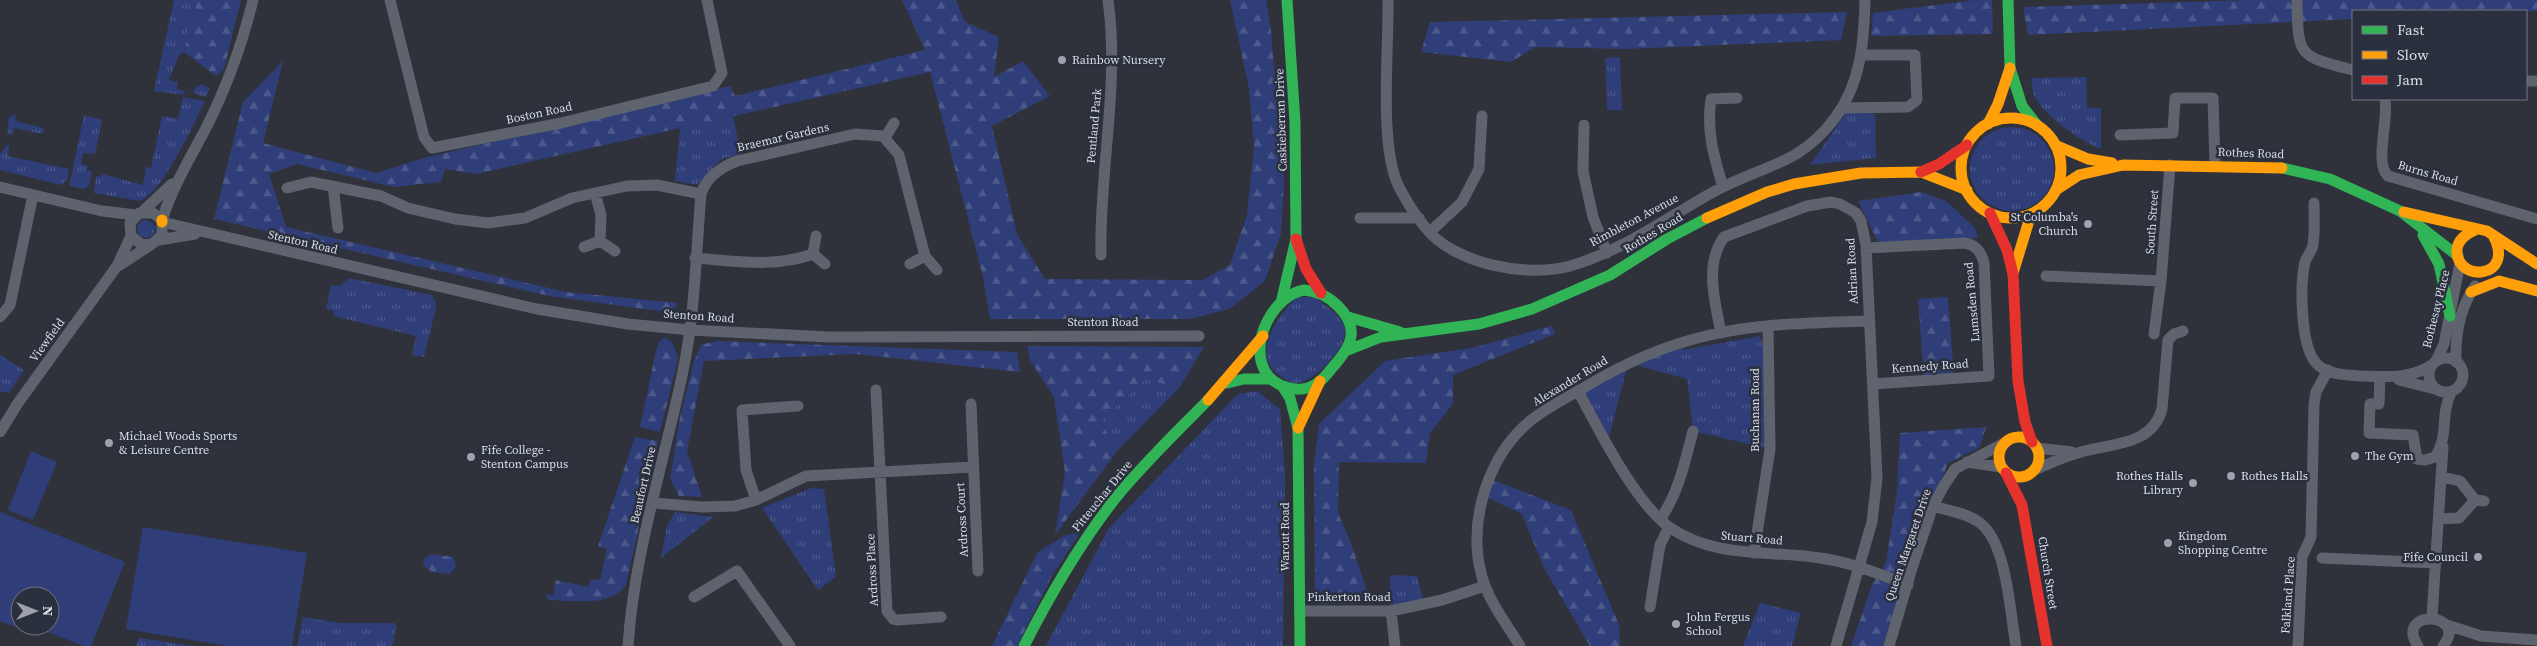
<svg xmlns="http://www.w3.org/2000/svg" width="2537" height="646" font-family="'Source Serif 4',serif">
	<defs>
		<pattern id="grass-tufts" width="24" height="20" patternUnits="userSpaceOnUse" patternTransform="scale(1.25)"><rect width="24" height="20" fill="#2f3e78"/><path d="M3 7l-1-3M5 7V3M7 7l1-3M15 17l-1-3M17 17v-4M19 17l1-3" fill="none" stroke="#4d598b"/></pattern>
		<pattern id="forest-firs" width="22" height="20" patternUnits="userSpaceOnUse" patternTransform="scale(1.25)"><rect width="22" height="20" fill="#2f3e78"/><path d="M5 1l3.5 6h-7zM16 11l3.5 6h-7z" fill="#4d598b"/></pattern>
	</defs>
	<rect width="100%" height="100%" fill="#2f323a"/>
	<path fill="url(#grass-tufts)" d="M 174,0 L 192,0 L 196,6 L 184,52 L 179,55 L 169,80 L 178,82 L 177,89 L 185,91 L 184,95 L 154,91 Z
		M 1620,57 L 1622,110 L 1607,110 L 1605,58 Z
		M 2086,77 L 2087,108 L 2101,108 L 2101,149 C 2079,140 2047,118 2035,97 C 2032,92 2032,84 2031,78 Z
		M 201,84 L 210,88 L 206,97 L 193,93 L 196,87 Z
		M 183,97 L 205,101 C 194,124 162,193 140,201 L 94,193 L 96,176 L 101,177 L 102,174 L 143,185 L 146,167 L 151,168 L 162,116 L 178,119 Z
		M 1848,110 L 1875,114 L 1876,158 L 1810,165 Z
		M 16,114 L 15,121 L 44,128 L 43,134 L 14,128 L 12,135 L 7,133 L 9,117 Z
		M 84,115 L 102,120 L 95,154 L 83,153 L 81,164 L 88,166 L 87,170 L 92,172 L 89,186 L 84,189 L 69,186 Z
		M 733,116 L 741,154 L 724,158 L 716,164 L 697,185 L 675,181 L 680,128 Z
		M1970 169a42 42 0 1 1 84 0a42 42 0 1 1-84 0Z
		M 7,145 L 9,145 L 8,156 L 69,169 L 67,180 L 61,185 L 0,170 L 0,154 Z
		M137 229a9 9 0 1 1 18 0a9 9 0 1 1-18 0Z
		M 349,278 L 432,295 L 436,303 L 436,308 L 424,357 L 412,355 L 416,336 L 333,316 L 334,311 L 326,309 L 331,285 L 340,286 Z
		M 1297,297 L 1315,297 C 1325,306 1343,315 1345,330 C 1347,348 1314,383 1296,383 C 1287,382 1283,378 1276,373 C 1251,352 1280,313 1297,297 Z
		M 1760,336 L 1769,366 L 1770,449 L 1693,431 L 1687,379 L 1628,363 L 1607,445 L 1578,391 L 1627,363 L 1681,343 L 1683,350 Z
		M 0,355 L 24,370 L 9,393 L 0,391 Z
		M 1145,379 L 1179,388 L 1118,450 L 1100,422 Z
		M 1257,391 L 1280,409 L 1285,476 L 1283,646 L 1046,646 L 1109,528 L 1238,394 Z
		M 811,488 L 824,489 L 836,577 L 818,590 L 762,508 Z
		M 675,512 L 713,517 L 661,558 L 667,526 Z
		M 1390,575 L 1417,576 L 1424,602 L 1390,606 Z
		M 1760,603 L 1801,613 L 1792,646 L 1743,646 Z
		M 303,617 L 340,623 L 394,623 L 397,625 L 392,646 L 297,646 Z
		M 139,638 L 193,646 L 136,646 Z"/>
	<path fill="url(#forest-firs)" d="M 192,0 L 241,0 L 224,69 L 216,76 L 184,52 L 196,6 Z
		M 902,0 L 956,0 L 965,22 L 999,37 L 994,77 L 1023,61 L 1050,96 L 992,126 L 1017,234 L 1045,279 L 1203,280 L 1230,265 L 1247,215 L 1254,146 L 1249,88 L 1230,0 L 1266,0 L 1271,31 L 1284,183 L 1281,233 L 1265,281 L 1229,309 L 1189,319 L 990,319 L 983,277 L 930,72 L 476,174 L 445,169 L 441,182 L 394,187 L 297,164 L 269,174 L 286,227 L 566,292 L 678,303 L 674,310 L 667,312 L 549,296 L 214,219 L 243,102 L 283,61 L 263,143 L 376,173 L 424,158 L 730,86 L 735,96 L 925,50 Z
		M 1975,0 L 1992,0 L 1993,34 L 1871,36 L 1873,13 Z
		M 2251,0 L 2537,0 L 2537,11 L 2353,11 L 2353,19 L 2028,35 L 2023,7 Z
		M 1847,12 L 1841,40 L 1626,49 L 1535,47 L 1511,62 L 1421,52 L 1430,22 Z
		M 1921,192 L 1946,201 L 1975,228 L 1978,238 L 1878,242 L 1858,201 Z
		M 1948,297 L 1954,378 L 1924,380 L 1918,299 Z
		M 1552,326 L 1555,334 L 1453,375 L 1453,404 L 1430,433 L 1426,463 L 1339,462 L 1338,513 L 1351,543 L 1371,603 L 1315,604 L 1314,463 L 1319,424 L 1385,361 L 1471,348 Z
		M 665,337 L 673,343 L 678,359 L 660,432 L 640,427 L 656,351 L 659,342 Z
		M 717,341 L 1017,352 L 1020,372 L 856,354 L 704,361 L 687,451 L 702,497 L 679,496 L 670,479 L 680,417 L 694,361 L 701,345 Z
		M 1027,346 L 1204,347 L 1179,388 L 1145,379 L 1100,422 L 1118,450 L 1055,535 L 1065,472 L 1054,397 L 1030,360 Z
		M 1986,427 L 1980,447 L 1948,463 L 1907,570 L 1883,646 L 1851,646 L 1872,585 L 1886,563 L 1897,491 L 1900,433 Z
		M 635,437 L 658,441 L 626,585 C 610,608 573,600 548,600 L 546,594 L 553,595 L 556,580 L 588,587 L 591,579 L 600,580 L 607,549 L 598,546 L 601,537 Z
		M 1490,479 L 1571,510 L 1619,625 L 1620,646 L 1590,646 L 1544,568 L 1522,514 L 1484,496 Z
		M 1081,532 L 1053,574 L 1017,646 L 992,646 L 1037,553 L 1065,535 Z
		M 431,554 L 453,557 L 456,566 L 450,574 L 432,572 L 423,565 L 424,559 Z"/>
	<path fill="#2f3e78" d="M 31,451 L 57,462 L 33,520 L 8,510 Z
		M 0,512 L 125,562 L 91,646 L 84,646 L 32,626 L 50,626 L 50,596 L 20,596 L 20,626 L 28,626 L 26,631 L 0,621 Z
		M 143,527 L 307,553 L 292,646 L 227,646 L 126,629 Z"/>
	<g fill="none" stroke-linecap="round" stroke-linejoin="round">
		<path stroke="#5f636e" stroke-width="11" d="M 390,0 L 424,137 L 432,148 L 561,123 L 713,86 L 722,73 L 707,0
			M 1388,0 C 1389,48 1379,144 1398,185 C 1405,199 1415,215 1425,227 C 1453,264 1527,278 1570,266 C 1623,251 1669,216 1717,190 C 1764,165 1800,165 1835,118 C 1861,83 1864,42 1865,0
			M 2297,0 C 2298,57 2298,56 2353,70
			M 2526,81 L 2537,81
			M 2385,99 C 2389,119 2374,164 2388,176 L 2537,219
			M 1842,108 L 1908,107 L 1917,100 L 1915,55 L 1861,55
			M 1584,125 L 1583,171 L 1593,217 L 1607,253
			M 2120,135 L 2173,133 L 2175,98 L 2213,98 L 2215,165
			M 885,138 L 894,123
			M 333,186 L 338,228
			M 0,187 L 102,211 L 136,215
			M 1723,187 C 1714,157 1706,130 1711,99 L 1737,98
			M 287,188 L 311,182 L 381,196 L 408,208 L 455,219 L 488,223 L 525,218 L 572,198 L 627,186 L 657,185 L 701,194
			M 595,193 L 601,215 L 600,241
			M 2314,203 C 2314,216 2315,231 2313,245 C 2312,251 2307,256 2305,262 C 2300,284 2300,345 2316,363 C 2326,375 2347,375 2362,376 C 2387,377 2410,379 2432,365
			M 142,212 L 172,184
			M 1360,218 L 1419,218
			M 162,220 L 153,213 L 139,213 L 130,223 L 131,236 L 142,245 L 152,244 L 162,235 L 162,222 L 537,309 L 628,324 L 690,330 L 829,337 L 1199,336
			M 162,220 C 172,188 189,160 205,130 C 226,89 242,45 253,0
			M 1430,232 L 1462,202 L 1479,169 L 1482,116
			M 159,240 L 195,234
			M 600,241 L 615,251
			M 584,247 L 600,241
			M 1866,248 L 1965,243 C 1976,245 1982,253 1984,263 L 1989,376 L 1873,384
			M 813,254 L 816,236
			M 1101,255 C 1099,170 1120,85 1108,0
			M 695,258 C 735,261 774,268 813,254 L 825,264
			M 910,264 L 925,256
			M 120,265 L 152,244
			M 2046,276 L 2161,281 L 2170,165
			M 0,317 L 10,305 L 33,195
			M 1721,333 C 1715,301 1704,265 1724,237 L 1807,206 L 1831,202 L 1840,204 L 1856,213 L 1861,221 L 1866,245 L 1877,478 L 1872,522 L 1836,646
			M 2154,334 L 2161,281
			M2429 375a17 17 0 1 1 34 0a17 17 0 1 1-34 0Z
			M 2436,361 L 2444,344 L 2460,263
			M 2456,362 C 2455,335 2460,308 2475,286
			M 2380,377 L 2379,404 L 2370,404 L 2369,433 L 2413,435 L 2417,459 L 2425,460 L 2435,457 C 2450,435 2439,415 2452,391
			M 2399,380 L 2435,389
			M 876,390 L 887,611 L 893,619 L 897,620 L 941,617
			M 1578,391 C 1599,430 1634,501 1669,527 C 1715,559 1769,550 1820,558 C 1850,562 1879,574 1908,585
			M 971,404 L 978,571
			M 0,432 L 18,403 L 117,266 L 131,236
			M 2037,448 L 2072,452
			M 1967,462 L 2001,467
			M 2034,470 C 2048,464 2063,457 2078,453 C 2109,443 2152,447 2162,409 L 2168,340 L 2174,334 L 2183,331
			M 2442,477 L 2460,481 L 2475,500 L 2484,501
			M 756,500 L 746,470 L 742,410 L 798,406
			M 654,503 L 702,507 L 735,506 L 756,500 L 806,476 L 973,467
			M 1933,506 C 1949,511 1967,513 1980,523 C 2007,543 2010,613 2016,646
			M 1661,518 C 1679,492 1685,461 1693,431
			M 2439,519 L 2459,518 L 2475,500
			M 1754,553 L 1770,449 L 1768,327
			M 2322,558 L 2436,563
			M 694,597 L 737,571 L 790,646
			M 1650,607 L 1660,545 L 1669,527
			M 1300,611 L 1391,611 L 1442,600 L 1485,586
			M 1391,611 L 1395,646
			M 2432,617 L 2443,447
			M 2444,624 L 2481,636 L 2537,640
			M 628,646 C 634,553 664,463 683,371 C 695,314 696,253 701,194 C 706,178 721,167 737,161 L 855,134 L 883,136 L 899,155 L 925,256 L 937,270
			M 1520,646 C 1506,623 1487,599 1481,573 C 1468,520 1488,456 1530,421 C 1546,408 1566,398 1585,387 C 1623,364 1665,345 1710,335 C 1761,323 1815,323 1868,321
			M 1889,646 L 1912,568 L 1933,506 L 1943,487 L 1955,469 L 2004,443
			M 2298,646 L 2302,557 L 2311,537 L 2314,404 L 2316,392 L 2328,370
			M 2418,646 C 2393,608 2470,612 2443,646"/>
		<path stroke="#30b455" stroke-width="11" d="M 2008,0 L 2010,68 L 2022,106 L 2037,125
			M 2282,168 L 2330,179 L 2400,211 L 2458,256
			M 2423,235 L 2439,264 L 2450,316
			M 1304,290 C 1317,291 1328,296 1338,306 C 1361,329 1351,347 1332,368 C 1327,374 1323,380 1316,384 C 1299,395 1272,387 1264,369 C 1250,341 1274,295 1304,290 Z
			M 1281,303 L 1296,239 L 1295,122 L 1287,0
			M 1348,317 L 1400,332
			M 1348,350 L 1381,337 L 1479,324 L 1532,309 L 1610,275 L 1667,239 L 1707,218
			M 1227,383 L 1244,379 L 1271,379
			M 1283,387 L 1290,398 L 1298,428 L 1300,646
			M 1024,646 C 1050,595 1079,545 1114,500 C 1143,464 1176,433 1208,400"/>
		<path stroke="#ff9f0a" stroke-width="11" d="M1961 168a50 50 0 1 1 100 0a50 50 0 1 1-100 0Z
			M 1988,124 L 1998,104 L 2010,68
			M 2055,145 L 2088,159 L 2112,163
			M 2056,190 L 2079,175 L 2123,165 L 2282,168
			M 2404,212 L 2487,231 L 2537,264
			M 1707,218 L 1767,192 L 1794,184 L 1861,173 L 1921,172 L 1967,190
			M 162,220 L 162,222
			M 2475,230 C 2467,233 2458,240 2457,249 C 2455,284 2517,279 2493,235
			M 2013,273 L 2031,214
			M 2471,292 L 2499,281 L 2537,291
			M 1208,400 L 1263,336
			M 1298,428 L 1320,381
			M1999 457a20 20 0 1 1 40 0a20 20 0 1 1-40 0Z"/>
		<path stroke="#e5322d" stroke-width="11" d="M 1921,172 L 1939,164 L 1967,145
			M 1990,213 L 2007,250 L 2013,274 L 2018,381 L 2025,422 L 2032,442
			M 1296,239 L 1306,269 L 1321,293
			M 2006,473 L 2022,505 L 2047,646"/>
	</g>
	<g fill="#9fa2ab" stroke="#2b303e" stroke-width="2">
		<circle cx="1062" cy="60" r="5"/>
		<circle cx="2088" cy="224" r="5"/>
		<circle cx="109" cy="443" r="5"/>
		<circle cx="2355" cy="456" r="5"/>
		<circle cx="471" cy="457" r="5"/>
		<circle cx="2231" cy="476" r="5"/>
		<circle cx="2193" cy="483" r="5"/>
		<circle cx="2168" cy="543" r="5"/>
		<circle cx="2478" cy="557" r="5"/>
		<circle cx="1676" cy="624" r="5"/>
	</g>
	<g text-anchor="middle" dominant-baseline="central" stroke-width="5" stroke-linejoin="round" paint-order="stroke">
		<g font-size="12" fill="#dbdee8" stroke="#2b303e" text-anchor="start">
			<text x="1072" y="60">Rainbow Nursery</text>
			<text x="2078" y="217" text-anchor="end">St Columba's<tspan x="2078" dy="14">Church</tspan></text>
			<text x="119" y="436">Michael Woods Sports<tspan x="119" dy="14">&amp; Leisure Centre</tspan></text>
			<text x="481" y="450">Fife College -<tspan x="481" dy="14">Stenton Campus</tspan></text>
			<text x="2365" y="456">The Gym</text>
			<text x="2183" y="476" text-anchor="end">Rothes Halls<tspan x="2183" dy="14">Library</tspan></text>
			<text x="2241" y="476">Rothes Halls</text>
			<text x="2178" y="536">Kingdom<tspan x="2178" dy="14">Shopping Centre</tspan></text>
			<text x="2468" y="557" text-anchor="end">Fife Council</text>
			<text x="1686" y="617">John Fergus<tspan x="1686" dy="14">School</tspan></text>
		</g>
		<g font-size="12" fill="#dbdee8" stroke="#2b303e">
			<text transform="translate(539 113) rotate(-12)">Boston Road</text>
			<text transform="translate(1281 120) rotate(-92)">Caskieberran Drive</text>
			<text transform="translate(1094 126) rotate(-85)">Pentland Park</text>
			<text transform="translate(783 137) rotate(-13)">Braemar Gardens</text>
			<text transform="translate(2251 153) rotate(2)">Rothes Road</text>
			<text transform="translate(2428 173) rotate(16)">Burns Road</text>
			<text transform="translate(1634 220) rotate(-28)">Rimbleton Avenue</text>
			<text transform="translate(2152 222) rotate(-86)">South Street</text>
			<text transform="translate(1653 233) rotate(-31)">Rothes Road</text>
			<text transform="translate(303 242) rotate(13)">Stenton Road</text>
			<text transform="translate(1852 271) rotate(-93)">Adrian Road</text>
			<text transform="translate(1972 302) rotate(-95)">Lumsden Road</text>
			<text transform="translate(2436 309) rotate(-76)">Rothesay Place</text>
			<text transform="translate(699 316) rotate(4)">Stenton Road</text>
			<text x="1103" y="322">Stenton Road</text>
			<text transform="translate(47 340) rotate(-54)">Viewfield</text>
			<text transform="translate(1930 366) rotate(-4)">Kennedy Road</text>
			<text transform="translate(1570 381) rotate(-31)">Alexander Road</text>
			<text transform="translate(1755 410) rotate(-90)">Buchanan Road</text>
			<text transform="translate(643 485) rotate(-77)">Beaufort Drive</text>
			<text transform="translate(1102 496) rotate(-51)">Pitteuchar Drive</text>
			<text transform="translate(962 520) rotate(-93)">Ardross Court</text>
			<text transform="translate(1285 537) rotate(-90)">Warout Road</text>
			<text transform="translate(1752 538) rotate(5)">Stuart Road</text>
			<text transform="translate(1908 545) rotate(-71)">Queen Margaret Drive</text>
			<text transform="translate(872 570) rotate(-93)">Ardross Place</text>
			<text transform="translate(2048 573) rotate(81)">Church Street</text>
			<text transform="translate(2288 595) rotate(-86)">Falkland Place</text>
			<text x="1349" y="597">Pinkerton Road</text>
		</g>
	</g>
	<rect x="2352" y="10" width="175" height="90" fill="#2b303e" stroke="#717682"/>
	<rect x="2362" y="26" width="25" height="8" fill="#30b455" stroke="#717682"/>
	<text x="2397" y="35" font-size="15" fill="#dbdee8">Fast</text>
	<rect x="2362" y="51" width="25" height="8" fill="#ff9f0a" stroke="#717682"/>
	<text x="2397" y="60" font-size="15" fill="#dbdee8">Slow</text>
	<rect x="2362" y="76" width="25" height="8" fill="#e5322d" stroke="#717682"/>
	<text x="2397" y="85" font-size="15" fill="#dbdee8">Jam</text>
	<g transform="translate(35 611) rotate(90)"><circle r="24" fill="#2b303e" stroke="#717682"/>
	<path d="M0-4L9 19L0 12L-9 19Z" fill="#9fa2ab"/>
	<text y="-8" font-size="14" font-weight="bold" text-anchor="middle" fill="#dbdee8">N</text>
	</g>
</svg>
